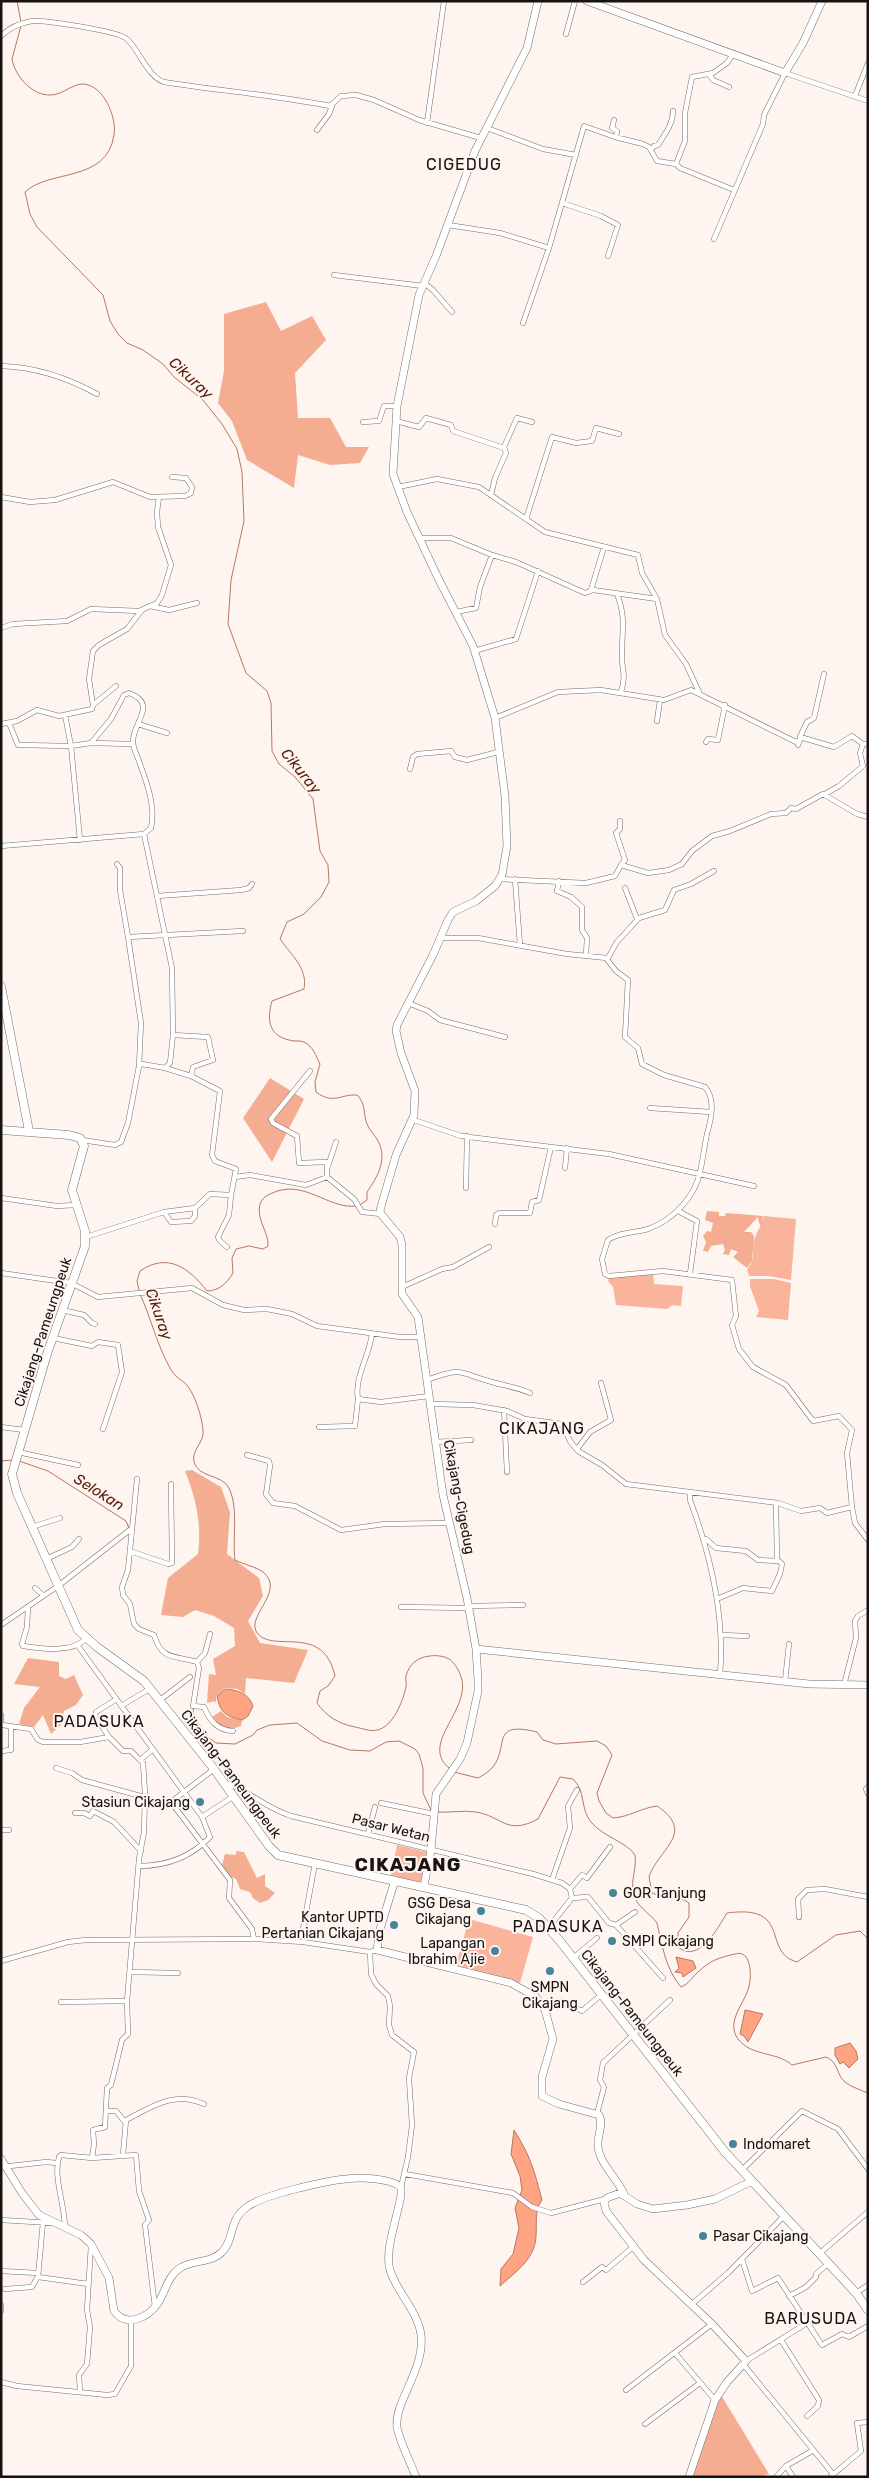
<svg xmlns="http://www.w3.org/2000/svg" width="869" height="2478" font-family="Rubik,sans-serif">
	<rect width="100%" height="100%" fill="#fef4f0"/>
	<path fill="#fab49b" d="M 764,1216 L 796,1219 L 791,1280 L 768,1276 L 749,1276 L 747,1269 C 754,1262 753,1255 753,1247 C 753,1236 762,1226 764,1216 Z
		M 653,1272 L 654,1284 L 683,1286 L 681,1306 L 672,1305 L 667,1309 L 616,1305 L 613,1287 L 608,1281 L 609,1278 Z
		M 750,1279 L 774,1279 L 791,1283 L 788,1320 L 756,1317 L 759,1311 L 750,1286 Z
		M 397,1845 L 427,1852 L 421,1882 L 391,1876 Z
		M 469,1919 L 533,1937 L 520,1983 L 456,1965 Z"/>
	<path fill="#f5ad92" d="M 266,302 L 281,331 L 312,316 L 326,340 L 295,373 L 298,418 L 330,418 L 346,447 L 369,447 L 360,463 L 330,465 L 298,455 L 294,488 L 247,460 L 232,421 L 218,403 L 224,371 L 224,314 Z
		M 270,1078 L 304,1099 L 272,1162 L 243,1118 Z
		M 707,1211 L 719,1212 L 719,1216 L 725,1216 L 726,1213 L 763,1216 L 762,1226 L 759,1223 L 758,1217 L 744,1232 L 751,1232 L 754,1236 L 752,1261 L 747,1268 L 733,1257 L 738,1252 L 731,1249 L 729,1255 L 723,1254 L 725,1250 L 723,1244 L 711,1246 L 708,1252 L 703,1251 L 706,1242 L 703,1236 L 707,1231 L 711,1232 L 713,1223 L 705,1220 Z
		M 192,1470 L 221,1487 L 230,1512 L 227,1554 L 259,1578 L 263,1596 L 248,1621 L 260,1643 L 308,1650 L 294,1683 L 246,1678 L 245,1694 L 238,1689 L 226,1688 L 216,1696 L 216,1704 L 215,1701 L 207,1703 L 209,1674 L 216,1675 L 213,1659 L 235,1646 L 234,1628 L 214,1616 L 195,1610 L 183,1617 L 161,1615 L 168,1578 L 198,1554 C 202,1525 196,1498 185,1471 Z
		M 28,1658 L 59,1662 L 59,1676 L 66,1679 L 74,1675 L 83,1695 L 76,1705 L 64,1711 L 61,1725 L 51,1734 L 43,1715 L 34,1727 L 19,1724 L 24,1708 L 40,1687 L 14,1684 Z
		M 221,1711 L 227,1717 L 242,1720 L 241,1726 L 229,1730 L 220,1726 L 212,1717 Z
		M 237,1851 L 244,1852 L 257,1878 L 265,1874 L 265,1886 L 275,1893 L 268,1900 L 260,1903 L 253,1898 L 250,1892 L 240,1889 L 236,1879 L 227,1875 L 222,1865 L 225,1854 L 235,1855 Z
		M 721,2395 L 769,2474 L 759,2477 L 692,2477 Z"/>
	<path fill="#fea483" stroke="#b97861" d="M 226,1689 C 238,1690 249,1694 253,1706 L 248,1716 L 242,1720 C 226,1716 220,1713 217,1696 Z
		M 676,1957 L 693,1961 L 696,1968 L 683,1977 L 682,1973 L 675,1972 L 679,1968 Z
		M 745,2010 L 763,2014 L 748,2042 L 744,2036 L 740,2034 Z
		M 850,2043 L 856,2051 L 858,2059 L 849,2068 L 843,2062 L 840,2064 L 835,2055 L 835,2048 Z
		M 514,2130 C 531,2157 534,2170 542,2200 C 531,2213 541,2236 532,2252 C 526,2265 511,2276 500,2286 L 501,2269 L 513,2254 L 519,2228 L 515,2208 L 522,2190 L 520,2176 L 511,2154 Z"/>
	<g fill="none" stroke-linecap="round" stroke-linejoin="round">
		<path stroke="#b97861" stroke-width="1" d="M 17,1 L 21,22
			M 21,26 L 12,59 C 15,76 32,96 51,95 C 62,95 72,84 83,84 C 104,85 117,118 114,135 C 107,183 49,169 25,192 L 30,214 L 37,227 L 103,295 L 110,321 L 118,334 L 127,343 L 143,350 L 163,364 L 174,377 L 203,400 L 222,424 L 237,449 L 242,472 L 244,521 L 231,580 L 228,624 L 246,673 L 267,691 L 271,703 L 272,751 L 279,764 L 295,777 L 313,799 L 320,851 L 328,865 L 329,882 L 321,897 L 304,914 L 287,922 L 280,939 C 291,955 308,968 304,989 L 272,1001 C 267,1019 268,1035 289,1040 C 294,1042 300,1040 304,1042 C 313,1046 316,1056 320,1064 L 315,1082 L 316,1092 C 334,1105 340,1094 357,1095 C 366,1103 363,1114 367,1124 C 369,1130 375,1135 378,1141 C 388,1159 377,1178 367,1192 L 367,1200 L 360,1205
			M 139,1290 L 137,1281 L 140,1271 C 168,1252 189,1268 207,1291 C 219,1291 227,1283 233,1273 L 232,1258 L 236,1249 L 249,1246 L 263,1249 L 268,1246 C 269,1232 256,1220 260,1204 C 262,1199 265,1196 270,1194 C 304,1177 327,1210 357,1206
			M 140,1294 C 151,1318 157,1345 170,1368 C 174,1376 180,1379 186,1384 C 195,1394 202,1417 203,1430 C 205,1442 191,1450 194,1462 C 198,1478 222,1474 229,1488 C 239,1509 232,1538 235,1560 C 243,1564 256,1567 263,1572 C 287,1591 243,1618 258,1634 C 275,1653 323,1623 335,1676 L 328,1686 L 320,1691 L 317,1703 C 326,1716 339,1724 355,1727 C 361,1728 371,1732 377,1730 C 393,1727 403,1701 406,1687 C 407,1684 405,1680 406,1676 C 409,1664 418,1657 430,1656 C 436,1655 444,1656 449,1659 C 454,1662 458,1669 460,1674 C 475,1708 418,1743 449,1768
			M 1,1461 L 13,1460
			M 19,1461 L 48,1471 L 126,1521 L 129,1528
			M 193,1708 L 194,1717 L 208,1737 L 216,1743 L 235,1744 L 253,1735 L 257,1730 L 270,1725 L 297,1723 L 322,1741 L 350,1750 L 370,1751 L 386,1742 L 399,1741 L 415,1749 L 419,1754 L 423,1768 L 423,1793 L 431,1810
			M 454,1772 L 478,1778 C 482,1776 487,1773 491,1769 C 511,1748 488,1720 537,1732 L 543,1740 L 556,1744 L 597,1741 L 606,1746 L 612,1755 L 597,1793 L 599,1801 L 606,1813 L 613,1818 C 629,1817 641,1808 657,1806 C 697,1833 658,1849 649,1877 L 652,1893 C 665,1900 678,1894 689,1903 L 689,1917 L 678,1933 L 678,1947 C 699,1964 717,1929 727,1913 C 793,1904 761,1952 797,1962 L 836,1935 L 860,1931 L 868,1939
			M 437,1812 C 450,1813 463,1810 476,1812 C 502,1816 506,1836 538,1819 L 560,1777 L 573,1779 C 586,1791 580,1809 591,1822 C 603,1837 627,1842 635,1855 C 637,1867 631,1879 633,1892 C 635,1906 650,1913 657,1923 C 662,1945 666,1970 681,1987 C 689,1984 692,1977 698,1972 C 711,1960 718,1958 735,1954 C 751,1949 752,1975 749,1986 C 746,2002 725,2021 738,2039 C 752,2057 776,2051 792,2065 L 826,2057 C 839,2062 836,2075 845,2082 C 851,2087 861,2090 868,2093"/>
		<g stroke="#786d69" stroke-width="5.5">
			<path id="street" d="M 566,34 L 575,1
				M 1,36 C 10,27 20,23 32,21 C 46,20 118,31 127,39 C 140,51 147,76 164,82 C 220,91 275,95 330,106 L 341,96 L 356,95 L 374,100 L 419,120 L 481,138
				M 709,74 L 713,80 L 729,87
				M 855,96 L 868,63
				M 614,120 L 612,128 L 617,131 L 616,137
				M 427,123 L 444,1
				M 487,128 L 543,149 L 576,155
				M 317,130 L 329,114 L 332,106
				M 651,150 L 654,146 L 658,145 C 665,134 673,124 673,111
				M 676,164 L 680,168 L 734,190
				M 562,203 L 601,216 L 618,225 L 608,256
				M 448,225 L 500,233 L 549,248
				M 714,239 L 763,124 L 764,115 L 785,73 L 868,101
				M 334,275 L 423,286
				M 424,283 L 433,290 L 452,312
				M 523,323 L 549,248 L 584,126 L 615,137 L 643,144 L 649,147 L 657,161 L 676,164 L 685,141 L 685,113 L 692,77 L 713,73 L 727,63 L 734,53
				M 1,366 C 34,367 68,378 97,394
				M 396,421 L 419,427 L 426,418 L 451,425 L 453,431 L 504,448
				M 363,422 L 379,421 L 384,406 L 397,406
				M 398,487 L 437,479 L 479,487 L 545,532 L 638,555 L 642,573 L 657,599 L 665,635 L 686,664 L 699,692
				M 491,495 L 495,478 L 506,453 L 504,447 L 517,418 L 532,422
				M 1,497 L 30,502 L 55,500 L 113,482 L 150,497 L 185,496 L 191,493 L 192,487 L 186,478 L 172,477
				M 526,519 L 552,437 L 576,443 L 592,441 L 596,428 L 619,434
				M 420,538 L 451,538 L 492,555 L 516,562 L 585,593 L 593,590 L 657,599
				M 591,590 L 604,547
				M 617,594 C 626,617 622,629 622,653 C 621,671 627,672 621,692
				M 150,606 L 169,610 L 197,603
				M 456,612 L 476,608 L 480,587 L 492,555
				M 1,628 L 13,624 L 67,621 L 91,609 L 139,611 L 157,603 L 162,595 L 171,565 L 158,527 L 157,512 L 159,497
				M 474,651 L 516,639 L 538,571
				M 93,705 L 116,686
				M 65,715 L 71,746 L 80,840
				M 495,718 L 558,692 L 601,690 L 664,700 L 691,690 L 796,742 L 800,740 L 798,745
				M 657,721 L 660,700
				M 9,723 L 18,745 L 71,746 L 91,743 L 111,719 L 124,695 L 129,693 C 159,704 132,723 133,742 C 133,749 138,757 140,764 C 147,783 156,807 151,828 L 144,834
				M 1,724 L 17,721 L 37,710 L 59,716 L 92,709 L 93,705 L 89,679 L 93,651 L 99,645 L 127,629 L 142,610
				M 138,724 L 167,733
				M 800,737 L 807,722 L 814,718 L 824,674
				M 800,740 L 800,737 L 834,747 L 852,736 L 863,744 L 868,744
				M 706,742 L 708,739 L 718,740 L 725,705
				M 91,743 L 133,744
				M 410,769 L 413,757 L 417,754 L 451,751 L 455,757 L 467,760 L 498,752
				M 825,794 L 839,786 L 863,766 L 860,753 L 863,744
				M 620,821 L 620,829 L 616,833 L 625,860 L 621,865
				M 1,846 L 144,834 L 172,968 L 173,1035 L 170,1063 L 165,1068 L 142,1064 L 139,1066 L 128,1123 L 121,1142 L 115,1145 L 82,1140
				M 117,864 L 120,868 L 120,890 L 128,937
				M 499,879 L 586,883 L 615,876 L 621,865 L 648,873 L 669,870 L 682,864 L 692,851 L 712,836 L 730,831 L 771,814 L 786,813 L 791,808 L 796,809 L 823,794 L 857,814 L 868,817
				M 515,879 L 520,945
				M 559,881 L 557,891 L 571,897 L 582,907 L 582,930 L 587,938 L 586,955
				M 625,888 L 637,919
				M 157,896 L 241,890 L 249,888 L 252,884
				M 440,938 L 478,938 L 567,954 L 607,958
				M 606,958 L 616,971 L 628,980 L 625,1037 L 638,1048 L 642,1064 L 664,1075 L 705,1087 C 716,1099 711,1120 707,1134 C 704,1147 703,1160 700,1172 C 695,1197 673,1220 648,1229 C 635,1233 619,1232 608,1240 L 602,1259 L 605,1274 L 609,1276 L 663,1271 L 732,1280 L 736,1316 L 732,1325 L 739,1349 L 753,1367 L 786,1385 L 813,1421 L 839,1416 L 852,1430 L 847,1453 L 852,1507 L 855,1523 L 868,1540
				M 608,958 L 617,942 L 639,918 L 665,910 L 674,890 L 691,884 L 714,871
				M 408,1003 L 428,1011 L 440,1020 L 505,1037
				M 173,1035 L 208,1037 L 213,1060 L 193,1067 L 191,1076
				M 139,1066 L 141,1023 L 128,937 L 243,931
				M 310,1071 L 271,1119 L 273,1123 L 297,1136 L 299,1163 L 327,1162 L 327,1169
				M 650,1108 L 711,1112
				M 414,1120 L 461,1136 L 609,1154 L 754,1186
				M 336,1142 L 327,1169 L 327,1177 L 354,1199 L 362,1212 L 381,1214
				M 565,1168 L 567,1148
				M 235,1177 L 250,1175 L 306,1185 L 327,1177
				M 466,1188 L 467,1136
				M 1,1198 L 57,1206 L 76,1205
				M 678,1211 L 697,1221 L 690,1274
				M 164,1212 L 171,1222 L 191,1221 L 195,1216 L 195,1208
				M 495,1224 L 496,1215 L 499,1213 L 530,1213 L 532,1202 L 539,1200 L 551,1147
				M 86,1237 L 164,1212 L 195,1208 L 210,1194 L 231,1195 L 236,1169 L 215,1161 L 212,1155 L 220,1091 L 191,1076 L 165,1068
				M 227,1247 L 220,1241 L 218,1237 L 229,1215 L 231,1195
				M 1,1273 L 71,1283 L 98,1297 L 192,1288 L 223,1305 L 244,1310 L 267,1309 L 292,1314 L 317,1326 L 400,1337 L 422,1337
				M 402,1287 L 442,1269 L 453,1267 L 489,1247
				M 62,1310 L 84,1315 L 92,1323 L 95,1324
				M 372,1333 C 370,1356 354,1376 358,1399 L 381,1402 L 429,1396
				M 53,1338 L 92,1346 L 98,1342 L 118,1345 L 122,1372 L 103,1429
				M 427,1380 C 465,1366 458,1373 492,1382 C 505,1386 517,1387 530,1393
				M 431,1404 L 473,1405 L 507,1411 L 525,1419 L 562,1424 L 570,1441 L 578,1451 L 602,1465 L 626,1484 L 778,1503 L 801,1511 L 820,1508 L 827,1513 L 852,1507
				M 504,1410 L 507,1472
				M 1,1427 L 24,1430
				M 319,1427 L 355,1426 L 358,1399
				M 435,1442 L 471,1440
				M 577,1449 L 590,1432 L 611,1420 L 601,1383
				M 18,1452 L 78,1465
				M 247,1455 L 269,1461 L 270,1466 L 266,1494 L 273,1503 L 295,1506 L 341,1530 L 385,1524 L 450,1523
				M 137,1479 L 128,1570 L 122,1587 L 123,1595 L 130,1604 L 134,1624 L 139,1629 L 154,1635 C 162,1661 174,1655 197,1662 L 199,1668 L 193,1706 L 204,1707 C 210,1721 217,1730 233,1731
				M 690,1493 L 690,1500 C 711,1556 725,1615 720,1675
				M 776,1503 L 777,1561
				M 32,1527 L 60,1518
				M 706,1539 L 716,1548 L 746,1551 L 758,1560 L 779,1561 L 782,1564 L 780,1574 L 772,1591 L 743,1588 L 717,1599
				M 130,1551 L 168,1564 L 172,1563 L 171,1484
				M 46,1559 L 72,1547 L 79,1539
				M 35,1588 L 43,1595
				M 468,1606 L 523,1605
				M 28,1607 L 27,1627 L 22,1644 L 23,1646 C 43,1649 71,1653 86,1639
				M 401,1607 L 469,1608
				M 1,1625 L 58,1586 L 131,1529
				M 722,1635 L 747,1636
				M 78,1646 L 202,1817 L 210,1837 C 191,1857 167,1866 139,1866
				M 197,1662 L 205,1653 L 210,1634
				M 785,1681 L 789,1644
				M 844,1685 L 856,1638 L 855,1621 L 858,1616 L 868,1610
				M 160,1700 L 190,1677
				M 121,1706 L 151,1688
				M 1,1715 L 1,1725
				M 2,1725 L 31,1729 L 38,1740 L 43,1742 L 80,1742 L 109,1737 L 123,1751 L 131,1751 L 143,1763 L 145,1793 L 144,1832 L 139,1859 L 127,2001 L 128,2034 L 122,2040 L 111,2085 L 107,2088 L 105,2127 L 93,2130 L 94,2144 L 92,2158 L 61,2155 L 59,2157 C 53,2179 65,2204 65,2228
				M 109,1737 L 95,1716 L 96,1712 L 115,1700
				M 1,1751 L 11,1750 L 11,1727
				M 140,1760 L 153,1749
				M 56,1768 L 72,1773 L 82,1780 L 144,1797
				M 214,1769 L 171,1802 L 230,1880 L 229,1898 L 252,1929 L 254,1939
				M 224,1782 C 249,1791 264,1807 291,1816 L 533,1874 L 562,1883 L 570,1889 L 572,1898 L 549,1927
				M 868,1787 L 866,1789 L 868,1794
				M 381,1803 L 434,1814
				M 75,1813 L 84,1813 L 90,1816 L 93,1811 L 114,1822 L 141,1851
				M 202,1817 L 234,1796
				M 1,1830 L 9,1830
				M 368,1834 L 375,1807
				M 552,1880 L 570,1828 L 568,1806 L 577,1790
				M 570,1889 L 582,1875 L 587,1878 L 610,1847
				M 572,1898 L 588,1897 L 609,1923 L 616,1925 L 663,1978
				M 799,1917 L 798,1899 L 807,1890 L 825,1889 L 868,1897
				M 616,1925 L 635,1912
				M 295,1941 L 303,1929 L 315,1863
				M 370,1952 L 371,1974 L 376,1984 L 388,1996 L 390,2006 L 389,2025 L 392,2035 L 414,2052 L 409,2078 L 412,2125 L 408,2157 L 401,2187
				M 573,1958 L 597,1938
				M 1,1961 L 68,1942 L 86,1940 L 257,1939 L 303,1942 L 370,1952 L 377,1950
				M 130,1972 L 178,1973
				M 562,2001 L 582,2011 L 601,1995
				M 61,2002 L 127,2001
				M 106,2111 L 116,2111 L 125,2122
				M 597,2114 L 604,2087 L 600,2080 L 603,2063 L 670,2000
				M 123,2155 L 126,2120 C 153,2106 174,2091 204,2104
				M 92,2158 L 136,2155 L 139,2191 L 149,2220 L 145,2225 L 155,2307
				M 1,2167 L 46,2162 L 57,2163
				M 742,2170 L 802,2111 L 838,2129 L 868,2169
				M 405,2174 L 513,2193 L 532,2207 L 551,2213 L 605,2199
				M 1,2220 L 52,2223
				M 43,2222 L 38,2277 L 88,2284
				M 820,2253 L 868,2212
				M 742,2259 L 752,2291 L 778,2278 L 822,2345 L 842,2334 L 849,2337 L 868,2326
				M 1,2271 L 38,2273
				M 583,2282 L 602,2267 L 606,2270 L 634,2246
				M 5,2289 L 32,2287 L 38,2276
				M 856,2293 L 868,2285
				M 789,2296 L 806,2287 L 816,2277 L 816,2274 L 829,2263
				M 692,2304 L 728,2273 L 784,2216
				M 1,2305 L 1,2311
				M 781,2340 L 819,2400 L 818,2406 L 807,2416
				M 675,2353 L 715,2400
				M 746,2361 L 807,2323
				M 743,2364 L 833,2474
				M 1,2382 L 17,2386 L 107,2395 L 115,2394 L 131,2366 L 131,2320
				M 626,2390 L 712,2324
				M 80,2391 L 79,2375 L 87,2364 L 90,2327 L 87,2310 L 91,2245
				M 645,2424 L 700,2383
				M 786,2466 L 793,2477
				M 776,2477 L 786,2466 L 812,2451
				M 830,2477 L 861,2451 L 857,2423 L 868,2422"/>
		</g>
		<g stroke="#786d69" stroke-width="8">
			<path id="secondary" d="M 587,1 L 785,73 L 803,43 L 822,1
				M 476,1649 L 809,1684 L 868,1685
				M 395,1880 L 380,1929 L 377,1950 L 511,1983 L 536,1997 L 545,2010 L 553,2039 L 542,2077 L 542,2096 L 559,2104 L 599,2115 C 604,2124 597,2136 598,2146 C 599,2163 617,2178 624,2194
				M 424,1886 L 431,1850 L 436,1794 L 460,1759 L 467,1743 L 478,1691 L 478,1679 L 476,1649 L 467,1598 L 443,1495 L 418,1317 L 402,1294 L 402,1245 L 400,1237 L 381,1214 L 380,1210 L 396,1155 L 414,1115 L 415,1091 L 401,1053 L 396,1031 L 397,1025 L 433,955 L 448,920 L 453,912 L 476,901 L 495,886 L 502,875 L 507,846 L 505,796 L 495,718 L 473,646 L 439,580 L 407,512 L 393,474 L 397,406 L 419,295 L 436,256 L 475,151 L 527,48 L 538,1
				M 1,2159 L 22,2193 L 39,2215 L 81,2235 L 91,2244 L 109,2278 L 114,2311 C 126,2328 148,2318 158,2303 C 166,2291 167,2277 180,2268 C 192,2260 212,2263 222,2252 C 235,2239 228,2220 247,2207 C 262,2195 325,2181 346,2179 C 361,2177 389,2178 401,2187 L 401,2195 C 398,2215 384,2252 390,2270 C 397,2293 418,2311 421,2335 C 425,2370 394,2402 397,2427 C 400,2443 410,2461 416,2477
				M 689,2477 L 715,2400 L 727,2382 L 746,2361 L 712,2324 L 644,2260 L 606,2211 L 604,2202 L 607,2198 L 620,2193 L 637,2204 L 653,2209 L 687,2205 L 715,2199 L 752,2181"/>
		</g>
		<g stroke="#786d69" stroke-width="9">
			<path id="primary" d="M 1,986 L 29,1131
				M 1,1130 L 69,1135 L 80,1138 L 84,1146 L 72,1190 L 85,1231 L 85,1246 L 47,1354 L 12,1474 L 17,1493 L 78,1630 L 97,1647 L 144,1681 L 214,1769 L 269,1846 L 278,1855 L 526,1910 L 539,1918 L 559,1940 L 725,2152 L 856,2293 L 868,2310"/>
		</g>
		<use href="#street" stroke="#fff" stroke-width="4.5"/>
		<use href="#secondary" stroke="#fff" stroke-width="7"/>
		<use href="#primary" stroke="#fff" stroke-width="8"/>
	</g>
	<g fill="#458599" stroke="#fef4f0" stroke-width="2">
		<circle cx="200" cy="1802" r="5"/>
		<circle cx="613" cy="1893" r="5"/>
		<circle cx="481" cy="1911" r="5"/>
		<circle cx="394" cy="1925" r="5"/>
		<circle cx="612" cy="1941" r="5"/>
		<circle cx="495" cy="1951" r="5"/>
		<circle cx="550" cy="1971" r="5"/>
		<circle cx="733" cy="2144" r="5"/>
		<circle cx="703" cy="2236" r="5"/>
	</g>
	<g text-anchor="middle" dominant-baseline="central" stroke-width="4" stroke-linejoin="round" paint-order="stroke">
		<g font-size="14" fill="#171311" stroke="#fef4f0">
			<text transform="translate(43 1332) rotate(-72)">Cikajang-Pameungpeuk</text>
			<text transform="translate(459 1497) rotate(79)">Cikajang-Cigedug</text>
			<text transform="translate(231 1774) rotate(53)">Cikajang-Pameungpeuk</text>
			<text transform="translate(391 1828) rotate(14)">Pasar Wetan</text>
			<text transform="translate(632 2013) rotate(52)">Cikajang-Pameungpeuk</text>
		</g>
		<g font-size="14" fill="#171311" stroke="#fef4f0" text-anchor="end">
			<text x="190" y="1802">Stasiun Cikajang</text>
			<text x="623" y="1893" text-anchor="start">GOR Tanjung</text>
			<text x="471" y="1903">GSG Desa<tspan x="471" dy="16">Cikajang</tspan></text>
			<text x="384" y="1917">Kantor UPTD<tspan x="384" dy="16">Pertanian Cikajang</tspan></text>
			<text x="622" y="1941" text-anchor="start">SMPI Cikajang</text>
			<text x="485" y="1943">Lapangan<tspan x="485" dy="16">Ibrahim Ajie</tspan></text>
			<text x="550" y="1987" text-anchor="middle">SMPN<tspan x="550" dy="16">Cikajang</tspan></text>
			<text x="743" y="2144" text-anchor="start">Indomaret</text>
			<text x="713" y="2236" text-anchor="start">Pasar Cikajang</text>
		</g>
		<g font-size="15" font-style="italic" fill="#541d06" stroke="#fef4f0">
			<text transform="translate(191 378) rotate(43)">Cikuray</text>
			<text transform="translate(301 771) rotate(51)">Cikuray</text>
			<text transform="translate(159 1314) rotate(71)">Cikuray</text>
			<text transform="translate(99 1492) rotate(32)">Selokan</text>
		</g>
		<g font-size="16" letter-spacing="1" fill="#171311" stroke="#fef4f0">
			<text x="464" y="164">CIGEDUG</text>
			<text x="542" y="1428">CIKAJANG</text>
			<text x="99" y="1721">PADASUKA</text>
			<text x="558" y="1926">PADASUKA</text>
			<text x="811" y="2318">BARUSUDA</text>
		</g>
		<g font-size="19" font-weight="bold" letter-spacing="1" fill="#171311" stroke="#fef4f0">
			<text x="408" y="1864">CIKAJANG</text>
		</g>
	</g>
	<rect width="869" height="2478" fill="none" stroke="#171311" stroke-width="5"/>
</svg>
